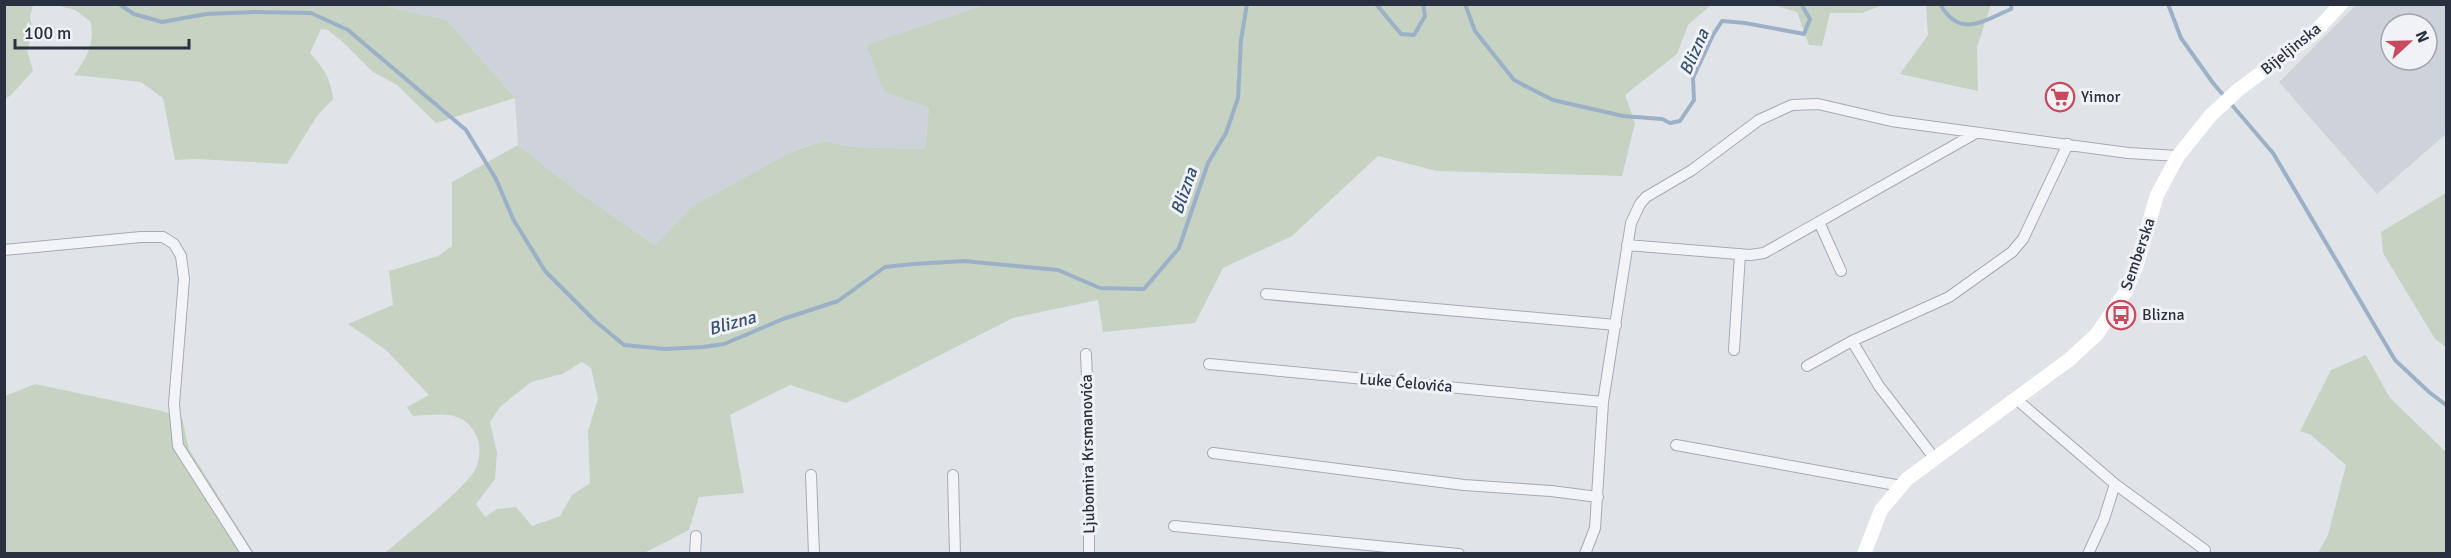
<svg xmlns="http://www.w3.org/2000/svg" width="2451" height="558" font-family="Signika,sans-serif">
	<rect width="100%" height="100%" fill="#e0e4e9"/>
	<path fill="#ced3db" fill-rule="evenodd" d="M 381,5 L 983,5 L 866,45 L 884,92 L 929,108 L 925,149 L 852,147 L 821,141 L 789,153 L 692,206 L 655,245 L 578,192 L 518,145 L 515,98 L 447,20 Z
		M 2356,5 L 2446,5 L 2446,134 L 2377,194 L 2279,82 ZM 2391,24 L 2427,24 L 2427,60 L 2391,60 Z"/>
	<path fill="#c6d2c2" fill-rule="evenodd" d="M 5,4 L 33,5 L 30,16 L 33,33 L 27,50 L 33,71 L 11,95 L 5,99 Z
		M 56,5 L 381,5 L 447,20 L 515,98 L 436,123 L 397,85 L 373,72 L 345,44 L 328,30 L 321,29 L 310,53 C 324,68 331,79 333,99 L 317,116 L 287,164 L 197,159 L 175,160 L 163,98 L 141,82 L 74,75 C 88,56 94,45 91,22 L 75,10 Z
		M 983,5 L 1717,5 L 1710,6 L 1688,25 L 1677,54 L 1625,95 L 1635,123 L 1622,176 L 1437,171 L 1378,156 L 1292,236 L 1223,268 L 1195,323 L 1103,332 L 1098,300 L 1013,318 L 846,403 L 790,385 L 730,415 L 744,493 L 699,497 L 689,530 L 644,553 L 385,553 C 403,537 469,486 476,468 C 480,458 481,446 477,437 C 464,408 439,415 413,416 L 407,407 L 429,395 L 386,350 L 348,324 L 393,305 L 389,271 L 438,256 L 452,246 L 452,182 L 518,145 L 578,192 L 655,245 L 692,206 L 789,153 L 822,141 L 852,147 L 925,149 L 929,108 L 884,92 L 866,45 ZM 582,362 L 591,368 L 598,399 L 588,431 L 590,483 L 572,495 L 560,516 L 532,526 L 516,507 L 497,509 L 485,517 L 476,504 L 495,479 L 497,453 L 490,422 L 500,407 L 531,382 L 562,374 Z
		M 1774,5 L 1883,4 L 1883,5 L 1862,13 L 1830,13 L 1822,46 L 1809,45 L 1797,12 Z
		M 1926,5 L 1991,5 L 1977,47 L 1978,91 L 1900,74 L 1928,35 Z
		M 2446,193 L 2446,347 L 2435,339 L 2383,253 L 2381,232 Z
		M 2366,355 L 2390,398 L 2446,452 L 2446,553 L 2318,553 L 2328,535 L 2346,465 L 2311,435 L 2300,431 L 2331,370 Z
		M 35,384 L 162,411 L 182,418 L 189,449 L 254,553 L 5,554 L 5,396 Z"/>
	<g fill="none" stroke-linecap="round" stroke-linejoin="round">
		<path stroke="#9cb1c8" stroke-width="4" d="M 119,4 L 134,14 L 162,22 L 206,14 L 255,12 L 311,13 L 348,30 L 466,130 L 496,179 L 513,219 L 545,271 L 595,321 L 624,345 L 665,349 L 703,347 L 724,344 L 783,319 L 838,301 L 885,267 L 913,264 L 964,261 L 1058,270 L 1100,288 L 1144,289 L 1179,248 L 1208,163 L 1226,133 L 1238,98 L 1241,40 L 1247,4
			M 1376,4 L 1401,34 L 1414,35 L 1425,16 L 1423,4
			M 1465,4 L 1475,31 L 1514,80 L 1553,100 L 1623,116 L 1662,119 L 1670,123 L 1680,121 L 1694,100 L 1693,78 L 1713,35 L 1722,21 L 1745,23 L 1804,34 L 1810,19 L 1801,4
			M 1940,4 C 1960,39 1983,21 2011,9 L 2012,4
			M 2168,4 L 2181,38 L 2213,83 L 2273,153 L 2395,360 L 2429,392 L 2446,405"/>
		<g stroke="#a5abb3" stroke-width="12">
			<path id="street" d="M 1819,222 L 1841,271
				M 1627,245 L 1750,255 L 1764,253 L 1976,133
				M 4,250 L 141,237 L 163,237 L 174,244 L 181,256 L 184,279 L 174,404 L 178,446 L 247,554
				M 1266,294 L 1616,325
				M 1852,341 L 1879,386 L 1935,459
				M 1734,350 L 1740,254
				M 1086,354 L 1089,427 L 1089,554
				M 1209,364 L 1603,402
				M 1807,366 L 1852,341 L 1949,297 L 2012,252 L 2023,239 L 2068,144
				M 2016,399 L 2115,484 L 2104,519 L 2088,554
				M 1676,445 L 1901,486
				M 1213,453 L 1464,485 L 1551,491 L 1598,497
				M 811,475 L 814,554
				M 953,475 L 955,554
				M 2115,484 L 2205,550
				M 1174,526 L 1459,554
				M 695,554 L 696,536
				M 1585,554 L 1595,528 L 1603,402 L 1631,223 L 1640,204 L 1646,197 L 1692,170 L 1759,120 L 1792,105 L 1818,104 L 1891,121 L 2128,153 L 2178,156"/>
		</g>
		<use href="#street" stroke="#f3f4f7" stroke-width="10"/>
		<path stroke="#fff" stroke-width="14" d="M 1864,554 L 1881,510 L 1907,479 L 2070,359 L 2097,334 L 2126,291 L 2137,264 L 2157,195 L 2178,156 L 2211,115 L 2238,90 L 2313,34 L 2341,4"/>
	</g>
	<defs>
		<g id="supermarket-ring" transform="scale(1.5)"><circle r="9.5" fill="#f0f2f6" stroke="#ca495c" stroke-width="1.5"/><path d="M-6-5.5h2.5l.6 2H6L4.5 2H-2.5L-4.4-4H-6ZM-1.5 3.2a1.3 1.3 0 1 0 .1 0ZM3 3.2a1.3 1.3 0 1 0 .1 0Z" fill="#ca495c"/></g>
		<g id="bus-ring" transform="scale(1.5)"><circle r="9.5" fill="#f0f2f6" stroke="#ca495c" stroke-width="1.5"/><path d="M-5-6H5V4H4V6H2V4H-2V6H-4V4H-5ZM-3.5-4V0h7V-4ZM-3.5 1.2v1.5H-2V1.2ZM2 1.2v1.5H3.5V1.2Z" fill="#ca495c"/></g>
	</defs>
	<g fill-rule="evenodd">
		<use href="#supermarket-ring" x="2060" y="97"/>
		<use href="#bus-ring" x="2121" y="315"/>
	</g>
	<g text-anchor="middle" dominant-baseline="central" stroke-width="6" stroke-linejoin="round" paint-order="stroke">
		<g font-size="16" fill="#293140" stroke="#f0f2f6">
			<text transform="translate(2291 49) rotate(-39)">Bijeljinska</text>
			<text transform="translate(2138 254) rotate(-71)">Semberska</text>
			<text transform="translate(1406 383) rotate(5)">Luke Ćelovića</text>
			<text transform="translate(1088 454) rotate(-91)">Ljubomira Krsmanovića</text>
		</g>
		<g font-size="16" fill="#293140" stroke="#f0f2f6" text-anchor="start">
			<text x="2081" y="97">Yimor</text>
			<text x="2142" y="315">Blizna</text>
		</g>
		<g font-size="18" font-style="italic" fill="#355072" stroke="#f0f2f6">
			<text transform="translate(1694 52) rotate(-66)">Blizna</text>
			<text transform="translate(1184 191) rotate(-71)">Blizna</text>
			<text transform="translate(732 323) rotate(-16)">Blizna</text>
		</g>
	</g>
	<rect width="2451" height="558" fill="none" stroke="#293140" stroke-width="12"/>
	<g transform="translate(2409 42) rotate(68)"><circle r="28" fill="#f0f2f6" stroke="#a0a5ad" stroke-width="1.5"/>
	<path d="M0-4.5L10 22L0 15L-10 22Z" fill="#ca495c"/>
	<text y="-9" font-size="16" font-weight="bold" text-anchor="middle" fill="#293140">N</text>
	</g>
	<path d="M15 39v9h174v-9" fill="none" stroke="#293140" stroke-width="3"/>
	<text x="24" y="39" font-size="18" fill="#293140" stroke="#f0f2f6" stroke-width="4.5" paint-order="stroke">100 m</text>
</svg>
